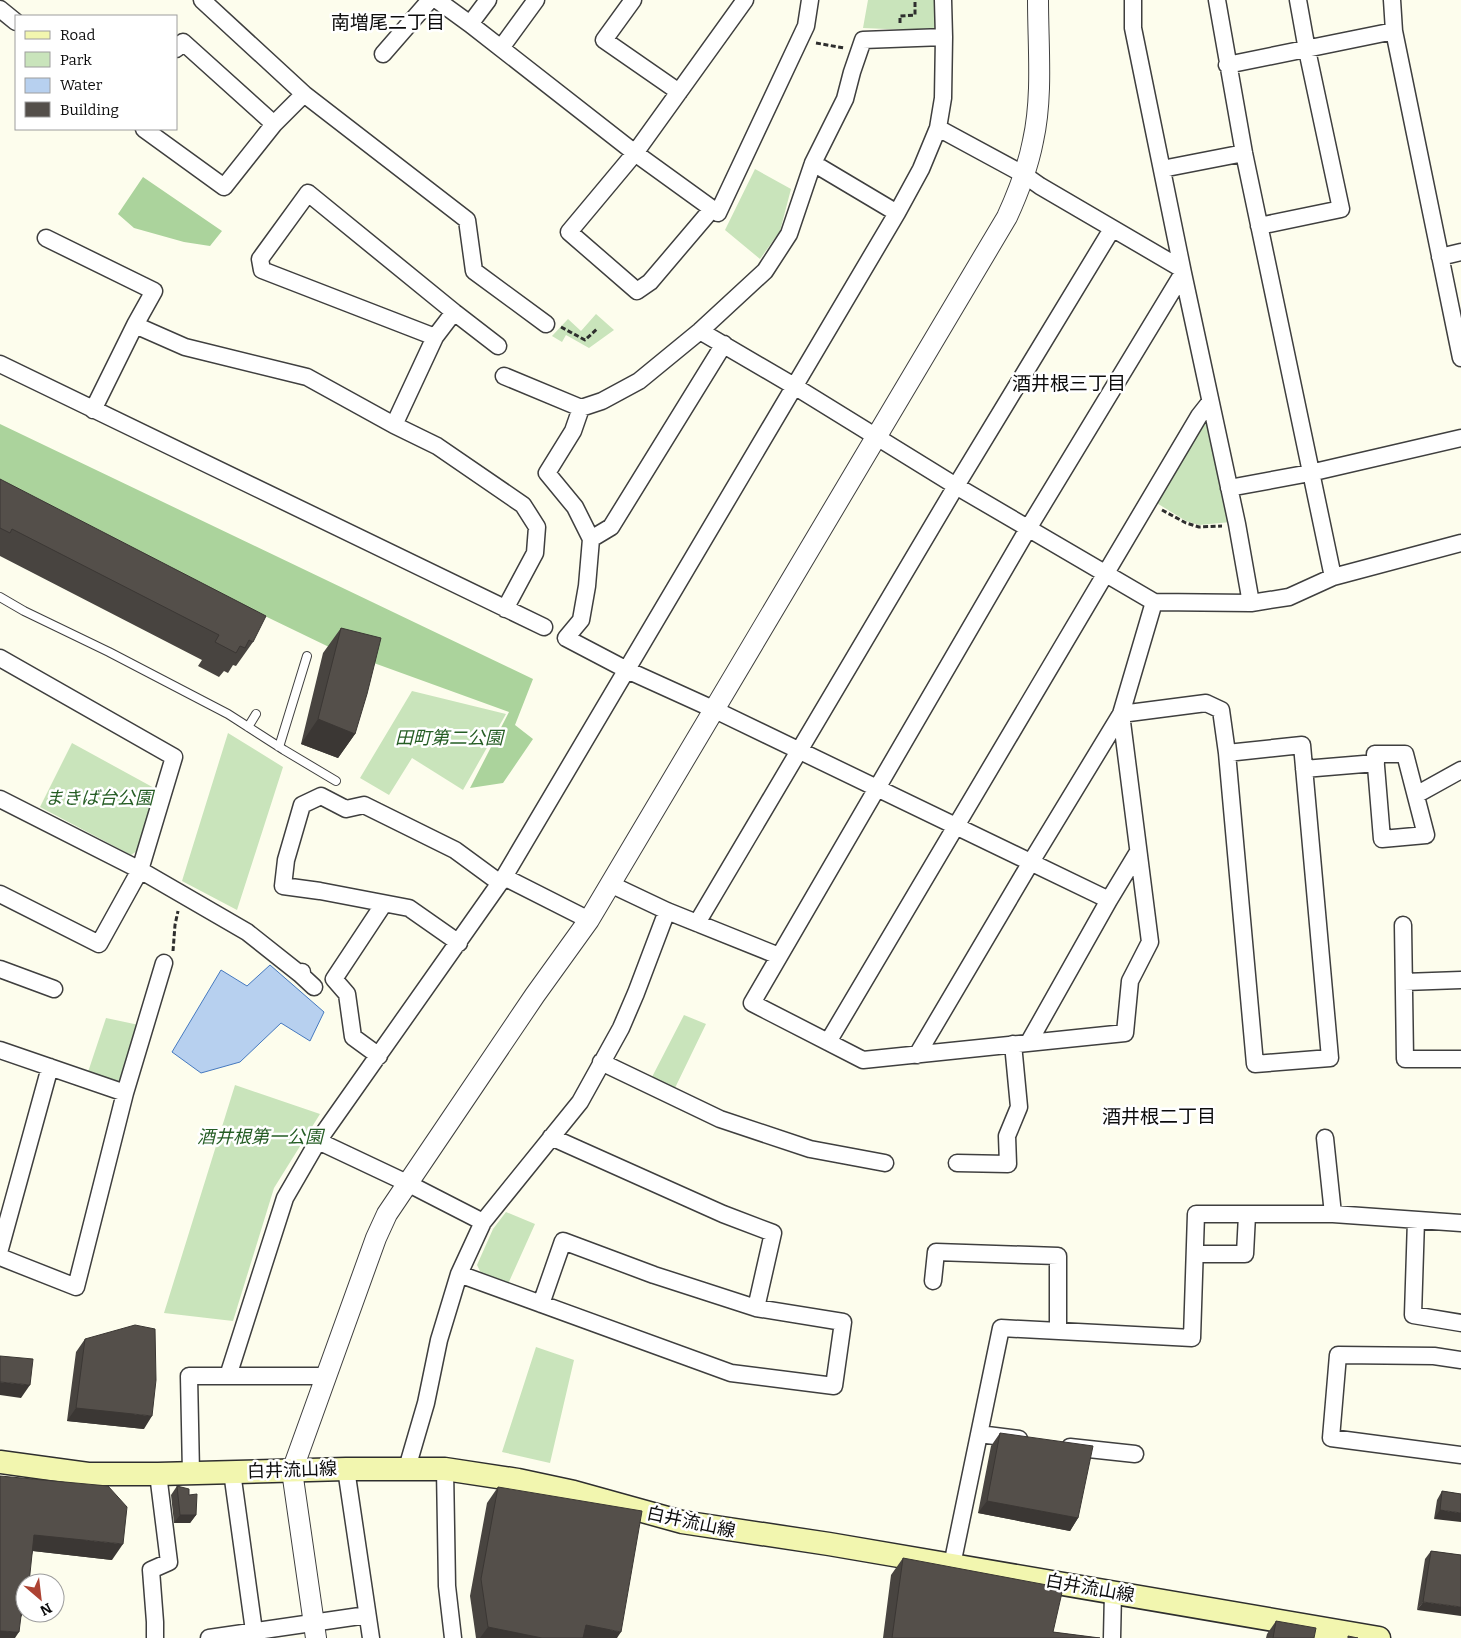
<svg xmlns="http://www.w3.org/2000/svg" width="1461" height="1638" font-family="Bitter,'Noto Sans JP',serif">
	<rect width="100%" height="100%" fill="#fdfded"/>
	<path fill="#c9e4bb" d="M 868,0 L 937,0 L 937,26 L 934,31 L 863,28 Z
		M 755,169 L 791,189 L 780,231 L 760,259 L 725,230 Z
		M 596,314 L 614,330 L 589,348 L 566,335 L 562,342 L 552,336 L 568,319 L 581,331 Z
		M 1202,421 L 1210,422 L 1231,522 L 1199,525 L 1186,521 L 1155,502 Z
		M 412,691 L 506,714 L 463,790 L 412,758 L 389,795 L 360,778 Z
		M 228,733 L 283,767 L 237,910 L 182,881 Z
		M 72,743 L 156,789 L 137,851 L 131,855 L 40,807 Z
		M 684,1015 L 706,1024 L 674,1090 L 652,1077 Z
		M 106,1018 L 139,1025 L 123,1078 L 116,1082 L 88,1072 Z
		M 235,1085 L 320,1114 L 274,1188 L 233,1321 L 164,1313 Z
		M 506,1212 L 535,1224 L 508,1284 L 481,1273 L 477,1265 L 493,1229 Z
		M 536,1347 L 574,1360 L 550,1463 L 502,1452 Z"/>
	<path fill="#abd39c" d="M 143,177 L 222,231 L 210,246 L 184,242 L 134,228 L 118,214 Z
		M 0,424 L 533,679 L 515,725 L 533,739 L 503,783 L 470,788 L 509,712 L 327,646 L 0,488 Z"/>
	<path fill="#b7d0ef" stroke="#4679bf" d="M 270,965 L 324,1012 L 310,1041 L 281,1023 L 240,1062 L 201,1073 L 172,1052 L 221,970 L 247,986 Z"/>
	<g fill="none" stroke-linecap="round" stroke-linejoin="round">
		<g stroke="#3f3f3f" stroke-width="10">
			<path id="service" d="M 0,597 L 24,611 L 109,652 L 228,714 L 284,750 L 336,781
				M 248,727 L 256,714
				M 279,747 L 307,656"/>
		</g>
		<g stroke="#3f3f3f" stroke-width="19">
			<path id="minor" d="M 202,0 L 304,94 L 274,124
				M 437,0 L 470,24 L 635,153 L 718,213 L 806,26 L 810,0
				M 633,0 L 604,40 L 679,92
				M 1133,0 L 1133,28 L 1183,273 L 1237,524 L 1251,603
				M 1217,0 L 1244,153 L 1333,577
				M 1392,0 L 1394,31 L 1461,358
				M 0,9 L 16,22
				M 470,24 L 488,0
				M 501,48 L 536,0
				M 383,54 L 430,0
				M 1227,65 L 1394,31
				M 304,94 L 467,220 L 474,271 L 546,324
				M 938,128 L 1023,174 L 1040,186 L 1182,269
				M 144,129 L 224,187 L 274,124 L 183,42 L 176,49
				M 813,163 L 897,213
				M 1162,169 L 1244,153
				M 712,209 L 650,282 L 637,291 L 569,232 L 635,153 L 745,0
				M 1259,226 L 1341,209 L 1307,50 L 1298,0
				M 46,238 L 154,291 L 135,325
				M 1440,257 L 1461,252
				M 454,312 L 498,346
				M 700,331 L 794,386 L 956,486 L 1154,602 L 1251,603 L 1289,597 L 1333,577 L 1461,543
				M 724,344 L 611,527 L 591,539 L 587,586 L 581,620 L 566,638 L 627,670 L 713,709 L 1109,900
				M 0,364 L 544,627
				M 504,376 L 581,408 L 602,401 L 639,381 L 700,331 L 765,271 L 789,234 L 813,163 L 845,99 L 852,72 L 863,40 L 944,37
				M 581,408 L 573,431 L 547,473 L 575,507 L 591,539
				M 93,410 L 135,325 L 185,347 L 307,377 L 394,425 L 437,446 L 523,505 L 537,527 L 535,553 L 505,609
				M 394,425 L 435,337 L 262,270 L 260,259 L 308,193 L 454,312 L 435,337
				M 1229,488 L 1310,473 L 1461,438
				M 1154,602 L 1121,714 L 1150,942 L 1130,981 L 1125,1033 L 863,1060 L 752,1003 L 1029,527 L 1183,273
				M 0,658 L 174,757 L 140,870 L 99,944 L 0,894
				M 1375,754 L 1405,754 L 1426,835 L 1382,839 Z
				M 1304,769 L 1376,763
				M 1416,795 L 1461,770
				M 0,799 L 140,870 L 247,932 L 300,974
				M 504,877 L 589,920
				M 610,884 L 667,911 L 779,956
				M 697,923 L 956,486 L 1112,229
				M 1403,925 L 1405,1059 L 1461,1059
				M 459,943 L 409,908 L 320,891 L 283,886 L 286,860 L 302,805 L 321,796 L 346,809 L 364,805 L 455,850 L 500,883
				M 0,969 L 54,989
				M 302,972 L 300,974 L 314,987
				M 1404,982 L 1461,980
				M 828,1042 L 1199,416 L 1210,402
				M 1029,1042 L 1109,900 L 1138,852
				M 0,1050 L 125,1093
				M 917,1055 L 1031,862 L 1121,714 L 1206,703 L 1221,710 L 1227,753 L 1255,1064 L 1330,1058 L 1302,745 L 1227,753
				M 379,1056 L 353,1037 L 347,994 L 334,979 L 383,905
				M 601,1062 L 720,1119 L 810,1149 L 885,1163
				M 551,1137 L 723,1214 L 773,1233 L 756,1308
				M 1325,1138 L 1333,1214
				M 318,1141 L 407,1183 L 483,1222
				M 957,1163 L 1008,1164 L 1007,1136 L 1019,1107 L 1013,1044
				M 1416,1220 L 1413,1315 L 1461,1323
				M 0,1249 L 50,1067
				M 1195,1254 L 1245,1254 L 1247,1215
				M 0,1257 L 76,1287 L 125,1093 L 164,963
				M 459,1274 L 731,1373 L 834,1386 L 843,1322 L 756,1308 L 654,1275 L 563,1241 L 541,1304
				M 933,1281 L 936,1252 L 1058,1256 L 1058,1331
				M 1461,1360 L 1434,1356 L 1338,1355 L 1331,1438 L 1461,1455
				M 228,1376 L 285,1198 L 318,1141 L 504,877 L 897,213 L 921,169 L 938,128 L 943,98 L 944,37 L 943,0
				M 979,1434 L 1019,1439
				M 1070,1447 L 1135,1454
				M 407,1468 L 426,1403 L 439,1340 L 459,1274 L 483,1222 L 580,1102 L 621,1028 L 636,993 L 667,911
				M 346,1469 L 371,1638
				M 445,1469 L 447,1586 L 453,1638
				M 232,1472 L 254,1631
				M 191,1473 L 189,1376 L 326,1376
				M 952,1565 L 1001,1328 L 1192,1338 L 1196,1214 L 1333,1214 L 1461,1223
				M 155,1638 L 155,1622 L 151,1570 L 169,1562 L 158,1474
				M 209,1638 L 367,1615
				M 1112,1638 L 1113,1592"/>
		</g>
		<g stroke="#3f3f3f" stroke-width="22">
			<path id="tertiary" d="M 316,1638 L 292,1471 L 376,1238 L 387,1214 L 535,995 L 589,920 L 1007,217 C 1018,193 1028,167 1033,141 C 1043,96 1038,46 1038,0"/>
		</g>
		<g stroke="#2e2e2e" stroke-width="25">
			<path id="secondary" d="M 0,1462 L 88,1474 L 158,1474 L 346,1469 L 445,1469 L 518,1480 L 574,1492 L 682,1522 L 829,1544 L 1379,1638"/>
		</g>
		<path stroke="#2e2e2e" stroke-width="3" stroke-dasharray="5 2.5" stroke-linecap="butt" d="M 900,23 L 900,16 L 915,15 L 915,0
			M 816,43 L 844,48
			M 561,327 L 585,340 L 597,329
			M 1162,510 L 1186,523 L 1199,527 L 1222,526
			M 173,951 L 175,925 L 178,911"/>
		<use href="#service" stroke="#fff" stroke-width="8"/>
		<use href="#minor" stroke="#fff" stroke-width="16"/>
		<use href="#tertiary" stroke="#fff" stroke-width="20"/>
		<use href="#secondary" stroke="#f2f6af" stroke-width="22"/>
	</g>
	<path fill="#484440" d="M 0,479 L 253,642 L 236,666 L 233,665 L 228,673 L 224,671 L 219,677 L 198,666 L 202,660 L 0,556 Z
		M 341,628 L 355,734 L 338,758 L 301,744 L 323,653 Z
		M 85,1339 L 144,1429 L 67,1421 L 76,1352 Z
		M 1000,1433 L 1078,1518 L 1070,1531 L 978,1513 L 991,1446 Z
		M 0,1476 L 112,1560 L 33,1551 L 25,1583 L 25,1611 L 21,1617 L 0,1638 Z
		M 177,1486 L 189,1495 L 196,1515 L 190,1523 L 174,1523 L 171,1495 Z
		M 498,1487 L 617,1638 L 476,1638 L 470,1596 L 487,1503 Z
		M 1442,1491 L 1461,1494 L 1434,1519 L 1437,1500 Z
		M 1431,1551 L 1461,1555 L 1417,1610 L 1425,1559 Z
		M 903,1558 L 1053,1632 L 1100,1638 L 883,1638 L 891,1575 Z
		M 1276,1621 L 1314,1638 L 1266,1638 L 1267,1634 Z"/>
	<path fill="#3b3734" d="M 318,719 L 355,734 L 338,758 L 301,744 Z
		M 0,1382 L 30,1385 L 21,1398 L 0,1395 Z
		M 76,1408 L 152,1416 L 144,1429 L 67,1421 Z
		M 987,1501 L 1078,1518 L 1070,1531 L 978,1513 Z
		M 1440,1510 L 1461,1513 L 1461,1522 L 1434,1519 Z
		M 180,1515 L 196,1515 L 190,1523 L 174,1523 Z
		M 34,1535 L 123,1544 L 112,1560 L 24,1550 Z
		M 1423,1602 L 1461,1607 L 1461,1616 L 1417,1610 Z
		M 586,1625 L 621,1632 L 617,1638 L 577,1638 Z
		M 488,1627 L 542,1638 L 480,1638 Z
		M 0,1631 L 19,1632 L 15,1638 L 0,1638 Z"/>
	<path fill="#544f4a" stroke="#3b3734" d="M 0,479 L 266,616 L 253,642 L 249,640 L 245,648 L 240,646 L 236,653 L 215,642 L 219,635 L 12,529 L 10,533 L 0,528 Z
		M 341,628 L 381,638 L 367,694 L 355,734 L 318,719 Z
		M 135,1325 L 155,1329 L 156,1380 L 152,1416 L 76,1408 L 85,1339 Z
		M 0,1356 L 33,1359 L 30,1385 L 0,1382 Z
		M 1000,1433 L 1093,1446 L 1078,1518 L 987,1501 Z
		M 0,1476 L 108,1486 L 127,1507 L 123,1544 L 34,1535 L 29,1583 L 25,1583 L 25,1609 L 22,1608 L 19,1632 L 0,1631 Z
		M 177,1486 L 189,1489 L 189,1495 L 197,1494 L 196,1515 L 180,1515 Z
		M 498,1487 L 642,1511 L 621,1632 L 586,1625 L 583,1638 L 542,1638 L 488,1627 L 481,1579 Z
		M 1442,1491 L 1461,1494 L 1461,1513 L 1440,1510 Z
		M 1431,1551 L 1461,1555 L 1461,1607 L 1423,1602 Z
		M 903,1558 L 1063,1588 L 1053,1632 L 1100,1638 L 892,1638 Z
		M 1276,1621 L 1316,1628 L 1314,1638 L 1273,1638 Z
		M 1348,1636 L 1358,1638 L 1348,1638 Z"/>
	<g text-anchor="middle" dominant-baseline="central" stroke-width="5" stroke-linejoin="round" paint-order="stroke">
		<g font-size="18" font-style="italic" fill="#255d24" stroke="#fff">
			<text x="449" y="738">田町第二公園</text>
			<text x="99" y="798">まきば台公園</text>
			<text x="260" y="1137">酒井根第一公園</text>
		</g>
		<g font-size="18" fill="#0c0c0c" stroke="#fff">
			<text transform="translate(292 1470) rotate(-2)">白井流山線</text>
			<text transform="translate(691 1522) rotate(12)">白井流山線</text>
			<text transform="translate(1090 1588) rotate(10)">白井流山線</text>
		</g>
		<g font-size="19" fill="#0c0c0c" stroke="#fff">
			<text x="388" y="22">南増尾二丁目</text>
			<text x="1069" y="383">酒井根三丁目</text>
			<text x="1159" y="1116">酒井根二丁目</text>
		</g>
	</g>
	<rect x="15" y="15" width="162" height="115" fill="#ffffff" stroke="#9e9e9e"/>
	<rect x="25" y="31" width="25" height="8" fill="#f2f6af" stroke="#9e9e9e"/>
	<text x="60" y="40" font-size="15" fill="#0c0c0c">Road</text>
	<rect x="25" y="52" width="25" height="15" fill="#c9e4bb" stroke="#9e9e9e"/>
	<text x="60" y="65" font-size="15" fill="#0c0c0c">Park</text>
	<rect x="25" y="78" width="25" height="15" fill="#b7d0ef" stroke="#9e9e9e"/>
	<text x="60" y="90" font-size="15" fill="#0c0c0c">Water</text>
	<rect x="25" y="102" width="25" height="15" fill="#544f4a" stroke="#9e9e9e"/>
	<text x="60" y="115" font-size="15" fill="#0c0c0c">Building</text>
	<g transform="translate(40 1598) rotate(152)"><circle r="24" fill="#ffffff" stroke="#9e9e9e"/>
	<path d="M0-4L9 19L0 12L-9 19Z" fill="#ad4333"/>
	<text y="-8" font-size="14" font-weight="bold" text-anchor="middle" fill="#0c0c0c">N</text>
	</g>
</svg>
